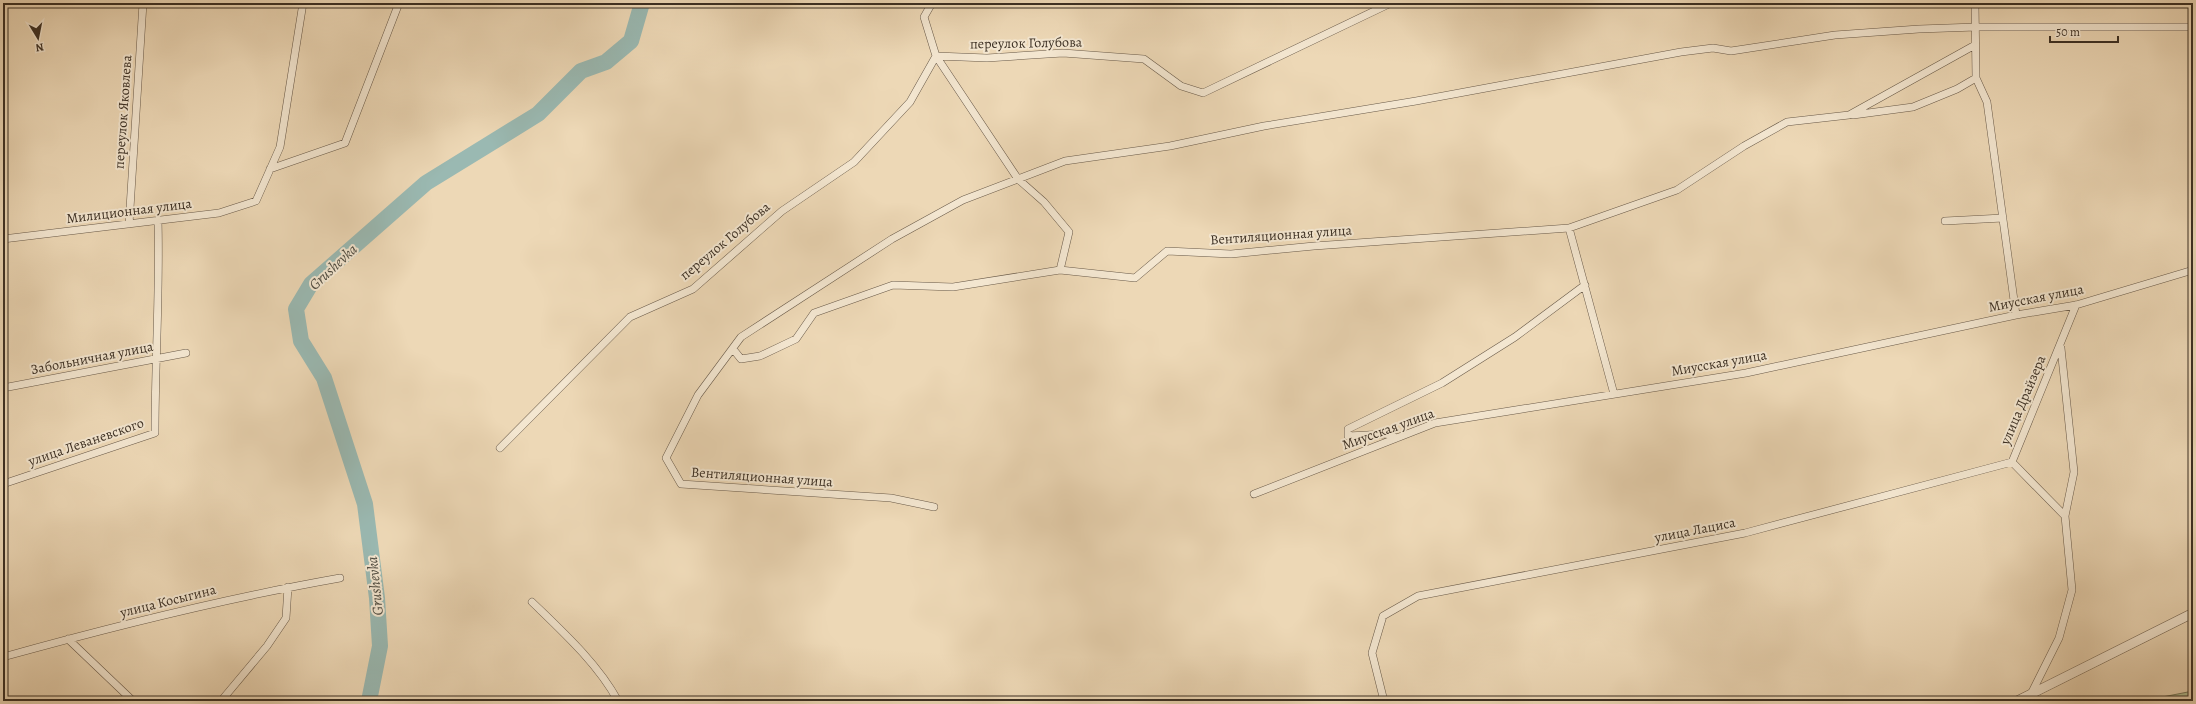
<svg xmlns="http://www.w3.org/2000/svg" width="2196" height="704" font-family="Alegreya,serif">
	<rect width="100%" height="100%" fill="#edd8b6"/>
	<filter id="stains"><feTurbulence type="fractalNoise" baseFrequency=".005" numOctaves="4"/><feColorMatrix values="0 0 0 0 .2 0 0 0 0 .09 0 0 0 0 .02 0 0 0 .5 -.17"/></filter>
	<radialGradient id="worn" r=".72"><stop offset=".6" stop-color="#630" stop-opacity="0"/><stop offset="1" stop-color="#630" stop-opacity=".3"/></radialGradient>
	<path fill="#b2c093" stroke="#76785b" d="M 2193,691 L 2193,701 L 2142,701 Z"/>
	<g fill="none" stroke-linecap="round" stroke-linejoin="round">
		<path stroke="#9ab9b2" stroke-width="16" d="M 369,701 L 380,646 L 377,598 L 365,504 L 324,378 L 301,341 L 296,309 L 311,284 L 426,183 L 538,114 L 581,71 L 606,62 L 631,41 L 642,3"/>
		<g stroke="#685948" stroke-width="8">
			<path id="minor" d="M 932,3 L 924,17 L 936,56 L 987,58 L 1063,53 L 1144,59 L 1181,86 L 1203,93 L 1391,3
				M 1975,3 L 1976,78 L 1987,102 L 2016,315
				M 1853,115 L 1913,107 L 1957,89 L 1976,78
				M 270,169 L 345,143 L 399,3
				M 1945,221 L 2003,218
				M 129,224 L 143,3
				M 1569,228 L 1614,394
				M 3,239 L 219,213 L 256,201 L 280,147 L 303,3
				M 2061,348 L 2074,472 L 2065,516
				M 733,349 L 741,359 L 760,356 L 796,339 L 814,313 L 893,285 L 953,287 L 1060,270 L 1135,278 L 1167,251 L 1231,254 L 1314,246 L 1569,228 L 1677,190 L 1744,146 L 1787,122 L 1849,115 L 1975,45
				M 3,388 L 186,353
				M 1397,438 L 1386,434 L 1348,436 L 1348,429 L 1442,383 L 1515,337 L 1585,285
				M 500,448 L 630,317 L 693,289 L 782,211 L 854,162 L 910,102 L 936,56 L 1018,179 L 1044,202 L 1069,232 L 1060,270
				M 3,484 L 155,433 C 155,362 160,291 158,220
				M 1254,494 L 1435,423 L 1746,373 L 2016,315 L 2076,305 L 2193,270
				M 934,507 L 891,498 L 681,484 L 666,458 L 698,395 L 741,337 L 892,239 L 963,200 L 1065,161 L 1170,146 L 1264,126 L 1416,101 L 1681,52 L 1713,48 L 1731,51 L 1835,35 L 1919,29 L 1976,27 L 2193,27
				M 532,602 C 563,632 598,664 618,701
				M 68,639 L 133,701
				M 3,657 C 114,626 227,598 340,578
				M 2031,694 L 2059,638 L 2072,590 L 2065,516 L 2012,462 L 2076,305
				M 221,701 L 267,646 L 286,618 L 288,587
				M 1384,701 L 1372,653 L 1383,616 L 1418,596 L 1745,533 L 2012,462"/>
		</g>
		<g stroke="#685948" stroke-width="10">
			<path id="tertiary" d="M 2017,701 L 2193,613"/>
		</g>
		<use href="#minor" stroke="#f3e6d0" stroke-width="7"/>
		<use href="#tertiary" stroke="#f3e6d0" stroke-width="9"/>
	</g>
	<g text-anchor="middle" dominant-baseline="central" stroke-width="4" stroke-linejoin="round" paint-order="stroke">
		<g font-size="14" fill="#3b2f23" stroke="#f3e6d0">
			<text transform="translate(1026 43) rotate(-1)">переулок Голубова</text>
			<text transform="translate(123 112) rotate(-86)">переулок Яковлева</text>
			<text transform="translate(129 211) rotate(-7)">Милиционная улица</text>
			<text transform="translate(1281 235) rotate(-4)">Вентиляционная улица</text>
			<text transform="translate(725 241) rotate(-40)">переулок Голубова</text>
			<text transform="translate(2036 298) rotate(-11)">Миусская улица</text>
			<text transform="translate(92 358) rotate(-11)">Забольничная улица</text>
			<text transform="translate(1719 363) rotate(-10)">Миусская улица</text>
			<text transform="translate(2023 400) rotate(-67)">улица Драйзера</text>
			<text transform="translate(1388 429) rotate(-20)">Миусская улица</text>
			<text transform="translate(86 442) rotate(-19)">улица Леваневского</text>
			<text transform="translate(762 477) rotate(4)">Вентиляционная улица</text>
			<text transform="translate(1695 530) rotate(-11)">улица Лациса</text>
			<text transform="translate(168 601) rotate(-14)">улица Косыгина</text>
		</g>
		<g font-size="15" font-style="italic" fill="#4e4b40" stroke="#f3e6d0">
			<text transform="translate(333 267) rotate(-43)">Grushevka</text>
			<text transform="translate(375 586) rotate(-96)">Grushevka</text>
		</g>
	</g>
	<rect width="2196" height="704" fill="none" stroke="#edd8b6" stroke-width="16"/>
	<rect x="4" y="4" width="2188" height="696" fill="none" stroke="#3b2f23" stroke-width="2"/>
	<rect x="8" y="8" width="2180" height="688" fill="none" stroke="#3b2f23"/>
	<g transform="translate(38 38) rotate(170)" stroke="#f3e6d0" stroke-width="3" paint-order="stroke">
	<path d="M0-3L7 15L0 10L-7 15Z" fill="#3b2f23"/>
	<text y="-6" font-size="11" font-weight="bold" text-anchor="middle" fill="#3b2f23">N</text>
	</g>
	<path d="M2050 36v6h68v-6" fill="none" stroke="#3b2f23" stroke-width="2"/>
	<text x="2056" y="36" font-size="12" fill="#3b2f23" stroke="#f3e6d0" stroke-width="3" paint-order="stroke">50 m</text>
	<rect width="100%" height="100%" filter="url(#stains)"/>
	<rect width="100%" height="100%" fill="url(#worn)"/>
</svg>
